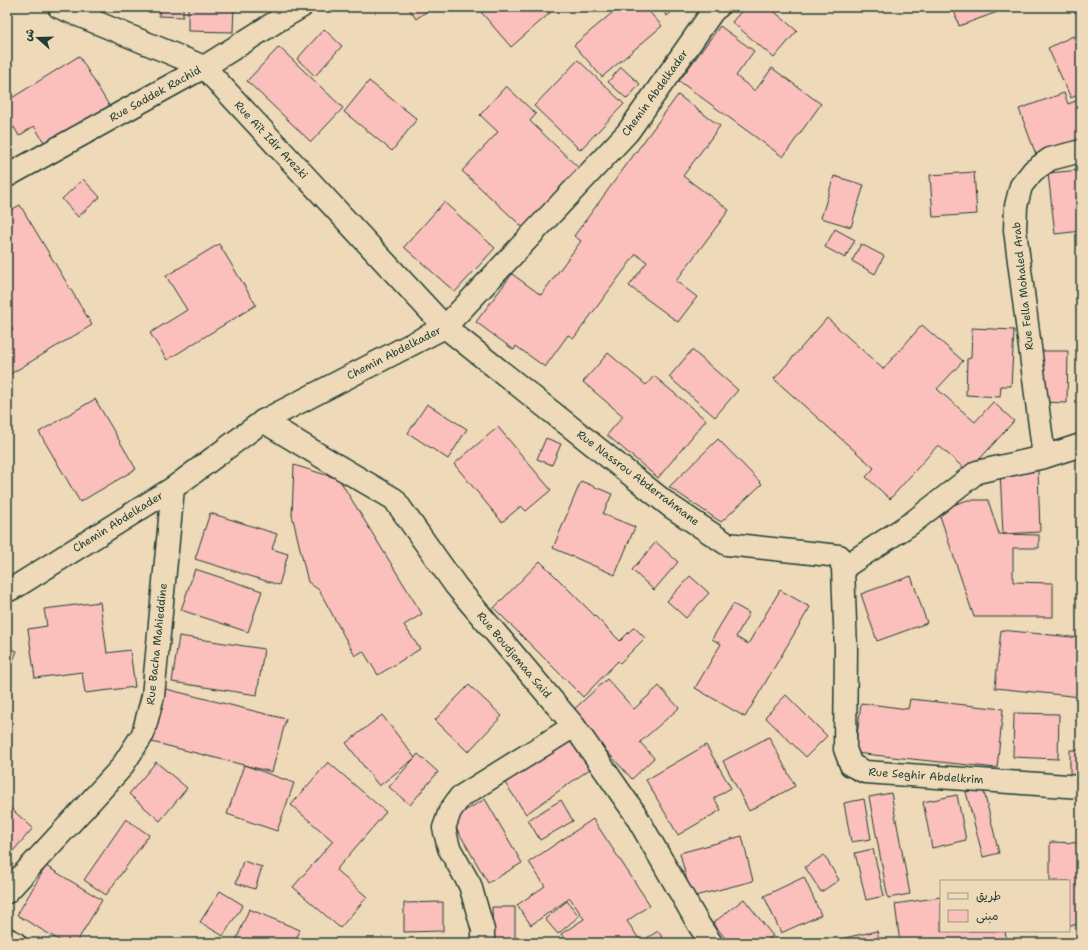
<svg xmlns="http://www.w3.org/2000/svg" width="1088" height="950" font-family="'Shantell Sans','Playpen Sans Arabic',sans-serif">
	<rect width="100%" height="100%" fill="#eedab8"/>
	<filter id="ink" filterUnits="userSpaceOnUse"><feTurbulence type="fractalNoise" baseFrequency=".025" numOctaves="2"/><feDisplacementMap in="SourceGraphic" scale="8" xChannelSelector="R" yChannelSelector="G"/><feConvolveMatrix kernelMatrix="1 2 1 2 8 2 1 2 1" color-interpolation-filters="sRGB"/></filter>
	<g filter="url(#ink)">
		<path fill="#fcc0bc" stroke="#1f3d34" d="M 160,7 L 183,7 L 183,17 L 159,16 Z
			M 188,7 L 234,7 L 233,32 L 188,31 Z
			M 408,7 L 433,7 L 416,19 Z
			M 486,7 L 545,7 L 550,13 L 511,47 L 481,12 Z
			M 619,7 L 645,7 L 662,26 L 602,77 L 574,45 Z
			M 660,7 L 677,7 L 667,16 Z
			M 745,7 L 769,7 L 797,31 L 774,58 L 732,22 Z
			M 953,7 L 1011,7 L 959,26 Z
			M 720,26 L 754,51 L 736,76 L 755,91 L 772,68 L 821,104 L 783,157 L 679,81 Z
			M 324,29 L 342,46 L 315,76 L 297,59 Z
			M 1073,36 L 1081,54 L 1081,93 L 1071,98 L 1048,48 Z
			M 279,47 L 343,108 L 311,142 L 247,81 Z
			M 79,56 L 110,107 L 47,147 L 34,126 L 19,136 L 14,127 L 7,131 L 7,101 Z
			M 578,60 L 624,104 L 580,150 L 534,106 Z
			M 621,67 L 640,84 L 627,99 L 608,82 Z
			M 369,81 L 417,119 L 392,151 L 344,112 Z
			M 506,86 L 536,114 L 530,121 L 585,174 L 530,234 L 462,171 L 498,132 L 480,115 Z
			M 1064,93 L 1068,104 L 1081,99 L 1081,143 L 1038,160 L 1019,109 Z
			M 678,95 L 720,126 L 683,176 L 729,210 L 676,281 L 697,297 L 678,322 L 629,286 L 647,262 L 636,254 L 574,338 L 568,335 L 545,367 L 516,346 L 514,350 L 476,322 L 512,274 L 541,295 L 581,241 L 574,236 Z
			M 1081,170 L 1081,231 L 1055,234 L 1048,173 Z
			M 974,172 L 977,214 L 933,217 L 930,175 Z
			M 834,176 L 864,185 L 851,227 L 821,218 Z
			M 83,179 L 100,197 L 78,217 L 62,199 Z
			M 444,202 L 495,248 L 455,292 L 404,247 Z
			M 20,205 L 92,325 L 7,376 L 7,334 L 13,330 L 7,320 L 7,212 Z
			M 835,229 L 855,240 L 845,258 L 825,247 Z
			M 219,244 L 256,305 L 167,360 L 150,333 L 187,310 L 166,276 Z
			M 861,244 L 884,256 L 875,274 L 852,261 Z
			M 827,318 L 883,369 L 922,325 L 963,361 L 937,389 L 975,422 L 993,402 L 1014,421 L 968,472 L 938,445 L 890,499 L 866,477 L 874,468 L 774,379 Z
			M 972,328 L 1014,330 L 1011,386 L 1001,386 L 1000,397 L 966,395 L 967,359 L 971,358 Z
			M 692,350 L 738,390 L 715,417 L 669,377 Z
			M 1042,351 L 1068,351 L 1067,403 L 1041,402 Z
			M 608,353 L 646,385 L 654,376 L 706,420 L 658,478 L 607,435 L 623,416 L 583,382 Z
			M 95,399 L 136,469 L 80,502 L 39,432 Z
			M 427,404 L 467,429 L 448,459 L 408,433 Z
			M 498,427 L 551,490 L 526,511 L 521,506 L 502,522 L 454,464 Z
			M 546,438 L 561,444 L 552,465 L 537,459 Z
			M 718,439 L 762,484 L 721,522 L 669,487 Z
			M 294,465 L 339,479 L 422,614 L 404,625 L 420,649 L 378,675 L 363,651 L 355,656 L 319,590 L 308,582 L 292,515 Z
			M 1038,470 L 1040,532 L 1003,534 L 1000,471 Z
			M 581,481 L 612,494 L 603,514 L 635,527 L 615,575 L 553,548 Z
			M 968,500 L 988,500 L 999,534 L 1039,535 L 1039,548 L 1013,548 L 1013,582 L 1053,583 L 1053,617 L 974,617 L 938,510 Z
			M 210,513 L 277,534 L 272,549 L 288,554 L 279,585 L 195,559 Z
			M 656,542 L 678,562 L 654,590 L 632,570 Z
			M 540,561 L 620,641 L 634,627 L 645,638 L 620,663 L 618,661 L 583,697 L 494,608 Z
			M 195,569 L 262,591 L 248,632 L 181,610 Z
			M 690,576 L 709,593 L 686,618 L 667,601 Z
			M 911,576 L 927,623 L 877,641 L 861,594 Z
			M 780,590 L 810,607 L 745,717 L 695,688 L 721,644 L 712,639 L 733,604 L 749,613 L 736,637 L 748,644 Z
			M 100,602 L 107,653 L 130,650 L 135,687 L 85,693 L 82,672 L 35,678 L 28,629 L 47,626 L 44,609 Z
			M 1001,630 L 1081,638 L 1081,697 L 995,688 Z
			M 179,636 L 264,649 L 257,695 L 172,682 Z
			M 7,647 L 17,651 L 7,675 Z
			M 607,679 L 634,709 L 659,686 L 679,708 L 640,742 L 654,758 L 632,779 L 571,712 Z
			M 469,685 L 502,716 L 468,752 L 435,720 Z
			M 162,688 L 286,719 L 272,772 L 148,741 Z
			M 786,695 L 827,736 L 806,757 L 765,717 Z
			M 910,699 L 1003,709 L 997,768 L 855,753 L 861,703 L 908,709 Z
			M 1014,713 L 1059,714 L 1058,759 L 1013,757 Z
			M 382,715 L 415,758 L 379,786 L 346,743 Z
			M 1080,724 L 1081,724 L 1081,777 L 1070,777 L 1070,750 L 1080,750 Z
			M 769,737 L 795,786 L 749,811 L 723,761 Z
			M 568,738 L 590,769 L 526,814 L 505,783 Z
			M 706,745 L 731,788 L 714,798 L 721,810 L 678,835 L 646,780 Z
			M 418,754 L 438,772 L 410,805 L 389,787 Z
			M 156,762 L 187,788 L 160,821 L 129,794 Z
			M 328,762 L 386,812 L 336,870 L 367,897 L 340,928 L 293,887 L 333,841 L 291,805 Z
			M 244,765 L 294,783 L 277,831 L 227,814 Z
			M 983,788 L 999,853 L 983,857 L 966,792 Z
			M 891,793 L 910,894 L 888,898 L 869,797 Z
			M 957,795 L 966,840 L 932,848 L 923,802 Z
			M 485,799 L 522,863 L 488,883 L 451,819 Z
			M 864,799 L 871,839 L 851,842 L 844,803 Z
			M 561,800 L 573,821 L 540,840 L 528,820 Z
			M 7,805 L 33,828 L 7,858 Z
			M 126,819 L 149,835 L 106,895 L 84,880 Z
			M 593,819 L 650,905 L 627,921 L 641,942 L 658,931 L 666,943 L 567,943 L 561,934 L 584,919 L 570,898 L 531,925 L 517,905 L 545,886 L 529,862 Z
			M 742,836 L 753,881 L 691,897 L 680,853 Z
			M 1050,842 L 1081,843 L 1081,925 L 1069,925 L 1069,881 L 1050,881 Z
			M 873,849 L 884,896 L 866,900 L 855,853 Z
			M 824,855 L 839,880 L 821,892 L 805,867 Z
			M 243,861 L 262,867 L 255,889 L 236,883 Z
			M 46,866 L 102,900 L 76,943 L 64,943 L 17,915 Z
			M 804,877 L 821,915 L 781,933 L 764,896 Z
			M 220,891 L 243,905 L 223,936 L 200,922 Z
			M 941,897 L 941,931 L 1005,931 L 1007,943 L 900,943 L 895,904 Z
			M 744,899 L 773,936 L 764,943 L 729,943 L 713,923 Z
			M 567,901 L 579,916 L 558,934 L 545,919 Z
			M 443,902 L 443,931 L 404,932 L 404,903 Z
			M 492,907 L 515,907 L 515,943 L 493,943 Z
			M 249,909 L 300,930 L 295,943 L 235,943 Z
			M 877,931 L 880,943 L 824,943 L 853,936 Z
			M 313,939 L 356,943 L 313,943 Z"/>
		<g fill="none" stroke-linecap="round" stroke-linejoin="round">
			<g stroke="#1f3d34" stroke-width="25">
				<path id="minor" d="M 59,7 L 204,67 L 445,327 L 670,506 L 727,544 L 839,556 L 843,568 L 913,522 L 977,472 L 1044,457 L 1081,445
					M 7,176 L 204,67 L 282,18 L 301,7
					M 263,421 L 329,461 L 394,499 L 456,586 L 574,726 L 634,812 L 699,925 L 711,943
					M 1044,457 L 1015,230 L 1016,206 L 1021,186 L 1033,171 L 1050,159 L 1081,151
					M 843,568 L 846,650 L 845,749 L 851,765 L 865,772 L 1081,787
					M 7,892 L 121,768 L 143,734 L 153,696 L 173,488
					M 7,939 L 15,943
					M 483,943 L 483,930 L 470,885 L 449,848 L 444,828 L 450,811 L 460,797 L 574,726"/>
			</g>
			<g stroke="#1f3d34" stroke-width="25">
				<path id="tertiary" d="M 7,591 L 17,586 L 173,488 L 263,421 L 445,327 L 628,132 L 713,11 L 718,7"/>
			</g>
			<use href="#minor" stroke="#eedab8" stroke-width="22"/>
			<use href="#tertiary" stroke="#eedab8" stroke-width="22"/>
		</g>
	</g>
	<g text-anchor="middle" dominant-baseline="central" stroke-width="4" stroke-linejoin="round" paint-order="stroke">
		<g font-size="11" fill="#1f3d34" stroke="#eedab8">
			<text transform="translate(655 93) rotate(-54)">Chemin Abdelkader</text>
			<text transform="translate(155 94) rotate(-29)">Rue Saddek Rachid</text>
			<text transform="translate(271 140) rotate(47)">Rue Aït Idir Arezki</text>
			<text transform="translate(1023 286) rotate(-96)">Rue Fella Mohaled Arab</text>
			<text transform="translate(394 353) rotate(-27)">Chemin Abdelkader</text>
			<text transform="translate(638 478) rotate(37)">Rue Nassrou Abderrahmane</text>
			<text transform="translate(118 522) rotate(-32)">Chemin Abdelkader</text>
			<text transform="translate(157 644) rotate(-84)">Rue Bacha Mahieddine</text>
			<text transform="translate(514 655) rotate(50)">Rue Boudjemaa Said</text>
			<text transform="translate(926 776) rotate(4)">Rue Seghir Abdelkrim</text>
		</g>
	</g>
	<rect width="1088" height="950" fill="none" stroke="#eedab8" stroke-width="24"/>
	<rect x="12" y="12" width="1064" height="926" fill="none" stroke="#1f3d34" stroke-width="1.5" filter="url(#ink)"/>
	<rect x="940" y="880" width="130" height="52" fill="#eedab8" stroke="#9b9b83"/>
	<rect x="948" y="893" width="20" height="6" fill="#eedab8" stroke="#9b9b83"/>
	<text x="976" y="900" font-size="12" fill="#1f3d34">طريق</text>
	<rect x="948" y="910" width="20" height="12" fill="#fcc0bc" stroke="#9b9b83"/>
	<text x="976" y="920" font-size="12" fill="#1f3d34">مبنى</text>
	<g transform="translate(38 38) rotate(290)" stroke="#eedab8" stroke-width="3" paint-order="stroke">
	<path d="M0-3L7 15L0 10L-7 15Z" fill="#1f3d34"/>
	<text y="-6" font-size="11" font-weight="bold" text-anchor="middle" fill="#1f3d34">ش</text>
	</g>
</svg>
